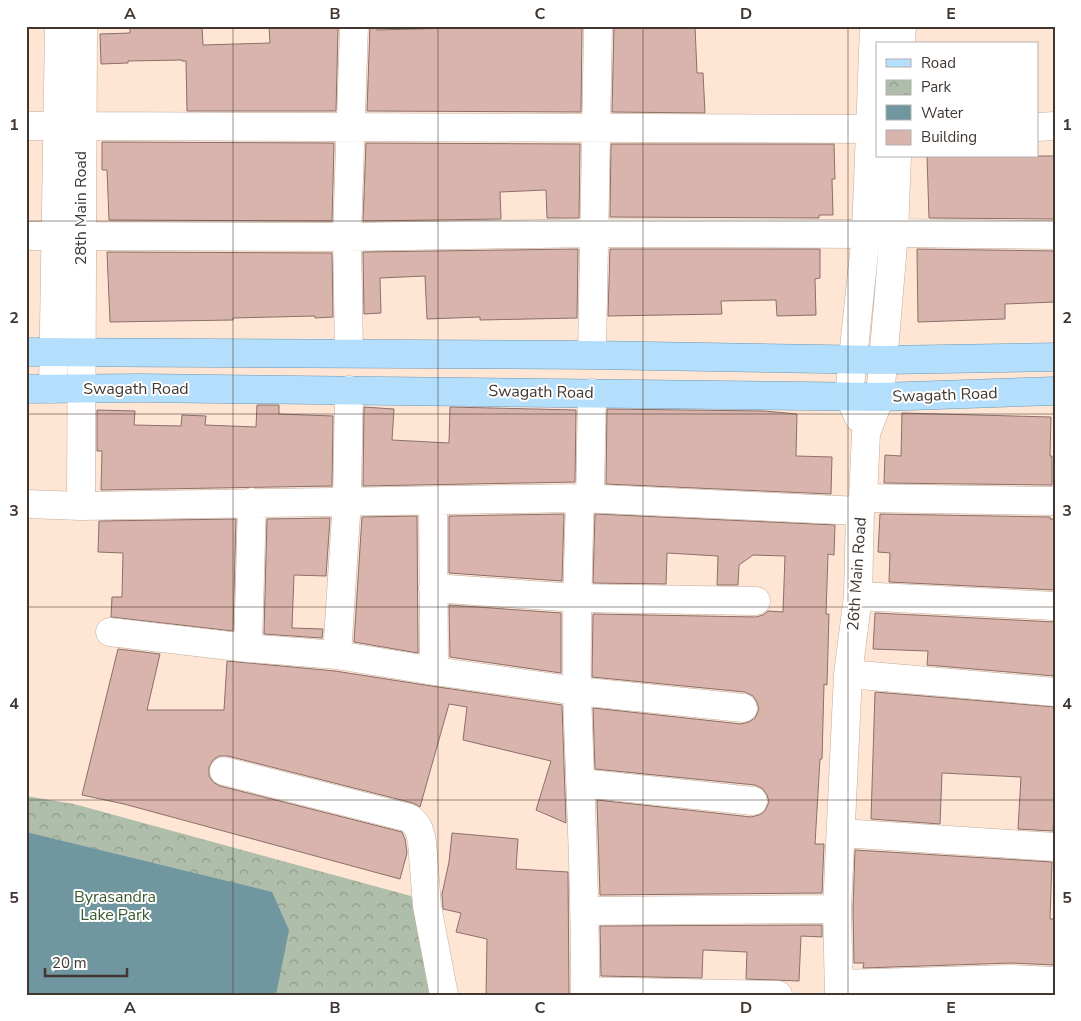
<svg xmlns="http://www.w3.org/2000/svg" width="1081" height="1021" font-family="'Nunito Sans',sans-serif">
	<defs>
		<pattern id="park-crowns" width="20" height="18" patternUnits="userSpaceOnUse" patternTransform="scale(1.25)"><rect width="20" height="18" fill="#afbeab"/><path d="M2 6a3 3 0 1 1 6 0M12 15a3 3 0 1 1 6 0" fill="none" stroke="#909b8c"/></pattern>
	</defs>
	<rect width="100%" height="100%" fill="#ffe6d4"/>
	<path fill="url(#park-crowns)" d="M 26,796 L 74,804 L 411,896 L 452,995 L 26,995 Z"/>
	<path fill="#7096a0" d="M 26,832 L 272,892 L 289,930 L 276,995 L 26,995 Z"/>
	<path fill="#d9b4ac" stroke="#8b6f6a" d="M 130,26 L 202,26 L 203,45 L 270,43 L 269,26 L 338,27 L 336,111 L 187,111 L 186,61 L 182,61 L 182,60 L 128,61 L 128,63 L 101,64 L 100,34 L 130,33 Z
		M 370,26 L 377,26 L 377,30 L 453,28 L 453,26 L 582,26 L 581,112 L 367,111 Z
		M 614,26 L 695,26 L 697,73 L 703,73 L 705,113 L 612,112 Z
		M 102,142 L 334,143 L 332,221 L 109,220 L 107,170 L 102,170 Z
		M 366,143 L 580,144 L 579,218 L 547,218 L 546,190 L 500,192 L 501,219 L 363,221 Z
		M 611,144 L 834,144 L 835,179 L 832,179 L 833,215 L 819,215 L 819,218 L 610,217 Z
		M 927,156 L 1055,156 L 1055,219 L 929,218 Z
		M 578,249 L 577,318 L 480,320 L 480,317 L 427,319 L 425,276 L 380,278 L 381,313 L 364,314 L 363,252 Z
		M 610,249 L 820,249 L 820,278 L 815,279 L 816,315 L 777,316 L 776,300 L 721,301 L 722,314 L 608,316 Z
		M 917,249 L 1055,251 L 1055,302 L 1005,304 L 1005,319 L 918,322 Z
		M 107,252 L 332,253 L 333,317 L 315,318 L 315,316 L 233,318 L 233,320 L 110,322 Z
		M 257,405 L 279,405 L 279,414 L 333,416 L 332,486 L 101,490 L 102,451 L 97,451 L 97,410 L 135,411 L 134,425 L 181,426 L 182,415 L 206,416 L 205,425 L 256,427 Z
		M 364,407 L 394,409 L 392,440 L 449,443 L 450,407 L 576,410 L 575,482 L 363,486 Z
		M 607,409 L 764,411 L 797,414 L 796,456 L 832,457 L 831,494 L 606,484 Z
		M 902,413 L 1051,417 L 1050,456 L 1052,456 L 1052,485 L 884,483 L 885,455 L 901,456 Z
		M 564,514 L 562,581 L 449,573 L 449,516 Z
		M 595,514 L 835,525 L 834,555 L 828,554 L 826,614 L 829,614 L 827,685 L 824,684 L 822,759 L 820,759 L 815,844 L 824,844 L 822,893 L 600,895 L 597,800 L 751,817 L 759,815 L 765,811 L 769,802 L 767,795 L 763,789 L 755,785 L 595,769 L 593,708 L 741,724 L 749,722 L 755,718 L 759,709 L 757,702 L 753,696 L 745,692 L 592,677 L 593,614 L 756,617 L 763,615 L 768,611 L 783,612 L 785,556 L 753,555 L 739,565 L 738,585 L 717,585 L 718,556 L 667,553 L 666,584 L 593,583 Z
		M 880,514 L 1050,517 L 1050,519 L 1055,519 L 1055,590 L 889,582 L 890,553 L 878,552 Z
		M 417,516 L 418,653 L 354,642 L 362,517 Z
		M 330,518 L 326,576 L 294,575 L 292,628 L 323,629 L 322,638 L 264,634 L 267,519 Z
		M 236,519 L 233,631 L 111,617 L 112,597 L 122,597 L 123,553 L 98,552 L 99,521 Z
		M 449,605 L 561,613 L 561,673 L 450,657 Z
		M 875,613 L 1055,622 L 1055,676 L 927,665 L 928,651 L 873,649 Z
		M 118,649 L 160,654 L 147,710 L 224,710 L 227,661 L 335,671 L 431,686 L 562,705 L 566,823 L 536,810 L 551,761 L 463,740 L 467,707 L 449,704 L 420,807 L 413,803 L 228,756 L 219,756 L 213,760 L 209,767 L 209,776 L 213,782 L 220,786 L 402,832 L 405,839 L 407,853 L 400,879 L 124,804 L 82,795 Z
		M 875,692 L 1055,707 L 1055,787 L 1053,831 L 1018,829 L 1021,777 L 942,773 L 940,824 L 871,819 Z
		M 452,833 L 518,839 L 516,869 L 568,872 L 569,995 L 486,995 L 487,939 L 456,932 L 461,913 L 443,909 L 442,894 L 449,862 Z
		M 855,850 L 1052,862 L 1050,919 L 1055,919 L 1055,965 L 1011,963 L 863,968 L 864,963 L 854,963 L 853,909 Z
		M 822,925 L 822,937 L 801,936 L 799,981 L 746,979 L 747,952 L 703,950 L 702,978 L 601,976 L 600,926 Z"/>
	<g fill="none" stroke-linecap="round" stroke-linejoin="round">
		<g stroke="#c2ab9a" stroke-width="29">
			<path id="minor" d="M 901,44 L 902,26
				M 26,126 L 56,126
				M 82,126 L 871,129
				M 1037,127 L 1055,126
				M 894,233 L 1055,235
				M 26,236 L 54,236
				M 81,236 L 347,237 L 595,233 L 866,234
				M 349,353 L 347,237 L 354,26
				M 592,355 L 598,26
				M 53,389 L 59,26
				M 859,418 L 849,396 L 866,234 L 874,26
				M 580,498 C 578,562 576,627 577,691 C 580,792 586,893 585,995
				M 590,498 L 592,393
				M 863,498 L 1055,501
				M 433,501 L 434,671
				M 26,504 L 81,506 L 580,498 L 860,511
				M 81,506 L 83,26
				M 433,588 L 577,598 L 756,601
				M 858,596 L 1055,606
				M 110,632 L 248,648 L 337,655 L 434,671 L 577,691 L 743,708
				M 248,648 L 252,502
				M 337,655 L 347,500 L 349,390
				M 848,674 L 1055,692
				M 224,771 L 409,818 C 418,824 420,831 422,842 L 427,906 L 444,995
				M 581,783 L 753,801
				M 841,833 L 1055,847
				M 585,911 L 837,909
				M 839,984 L 1011,979 L 1055,981
				M 585,991 L 778,995
				M 839,995 L 837,909 L 848,674 L 858,596 L 860,511 L 863,498 L 866,433 L 880,397 L 894,233 L 897,156"/>
		</g>
		<g stroke="#6b97b4" stroke-width="29">
			<path id="major" d="M 26,352 L 592,355 L 883,360 L 1055,357
				M 26,389 L 141,388 L 880,397 L 1055,391"/>
		</g>
		<use href="#minor" stroke="#fff" stroke-width="28"/>
		<use href="#major" stroke="#b3dffd" stroke-width="28"/>
	</g>
	<path fill="none" stroke="#413730" stroke-width="1" stroke-opacity="0.55" d="M 233,26 L 233,995M 438,26 L 438,995M 643,26 L 643,995M 848,26 L 848,995M 26,221 L 1055,221M 26,414 L 1055,414M 26,607 L 1055,607M 26,800 L 1055,800"/>
	<g text-anchor="middle" dominant-baseline="central" stroke-width="4" stroke-linejoin="round" paint-order="stroke">
		<g font-size="16" fill="#413730" stroke="#fff">
			<text transform="translate(81 208) rotate(-90)">28th Main Road</text>
			<text x="136" y="389">Swagath Road</text>
			<text transform="translate(541 392) rotate(1)">Swagath Road</text>
			<text transform="translate(945 395) rotate(-2)">Swagath Road</text>
			<text transform="translate(857 574) rotate(-86)">26th Main Road</text>
		</g>
		<g font-size="16" fill="#395930" stroke="#fff">
			<text x="115" y="897">Byrasandra<tspan x="115" dy="18">Lake Park</tspan></text>
		</g>
	</g>
	<rect width="1081" height="1021" fill="none" stroke="#ffffff" stroke-width="55"/>
	<rect x="876" y="42" width="162" height="115" fill="#ffffff" stroke="#b3afac"/>
	<rect x="886" y="59" width="25" height="8" fill="#b3dffd" stroke="#b3afac"/>
	<text x="921" y="68" font-size="15" fill="#413730">Road</text>
	<rect x="886" y="80" width="25" height="15" fill="url(#park-crowns)" stroke="#b3afac"/>
	<text x="921" y="92" font-size="15" fill="#413730">Park</text>
	<rect x="886" y="105" width="25" height="15" fill="#7096a0" stroke="#b3afac"/>
	<text x="921" y="118" font-size="15" fill="#413730">Water</text>
	<rect x="886" y="130" width="25" height="15" fill="#d9b4ac" stroke="#b3afac"/>
	<text x="921" y="142" font-size="15" fill="#413730">Building</text>
	<path d="M45 968v8h82v-8" fill="none" stroke="#413730" stroke-width="2.5"/>
	<text x="52" y="968" font-size="15" fill="#413730" stroke="#ffffff" stroke-width="4" paint-order="stroke">20 m</text>
	<rect x="28" y="28" width="1026" height="966" fill="none" stroke="#413730" stroke-width="2"/>
	<g font-size="16" text-anchor="middle" font-weight="bold" fill="#413730">
		<text x="130" y="19">A</text>
		<text x="335" y="19">B</text>
		<text x="540" y="19">C</text>
		<text x="746" y="19">D</text>
		<text x="951" y="19">E</text>
		<text x="14" y="130">1</text>
		<text x="1067" y="130">1</text>
		<text x="14" y="323">2</text>
		<text x="1067" y="323">2</text>
		<text x="14" y="516">3</text>
		<text x="1067" y="516">3</text>
		<text x="14" y="709">4</text>
		<text x="1067" y="709">4</text>
		<text x="14" y="903">5</text>
		<text x="1067" y="903">5</text>
		<text x="130" y="1013">A</text>
		<text x="335" y="1013">B</text>
		<text x="540" y="1013">C</text>
		<text x="746" y="1013">D</text>
		<text x="951" y="1013">E</text>
	</g>
</svg>
